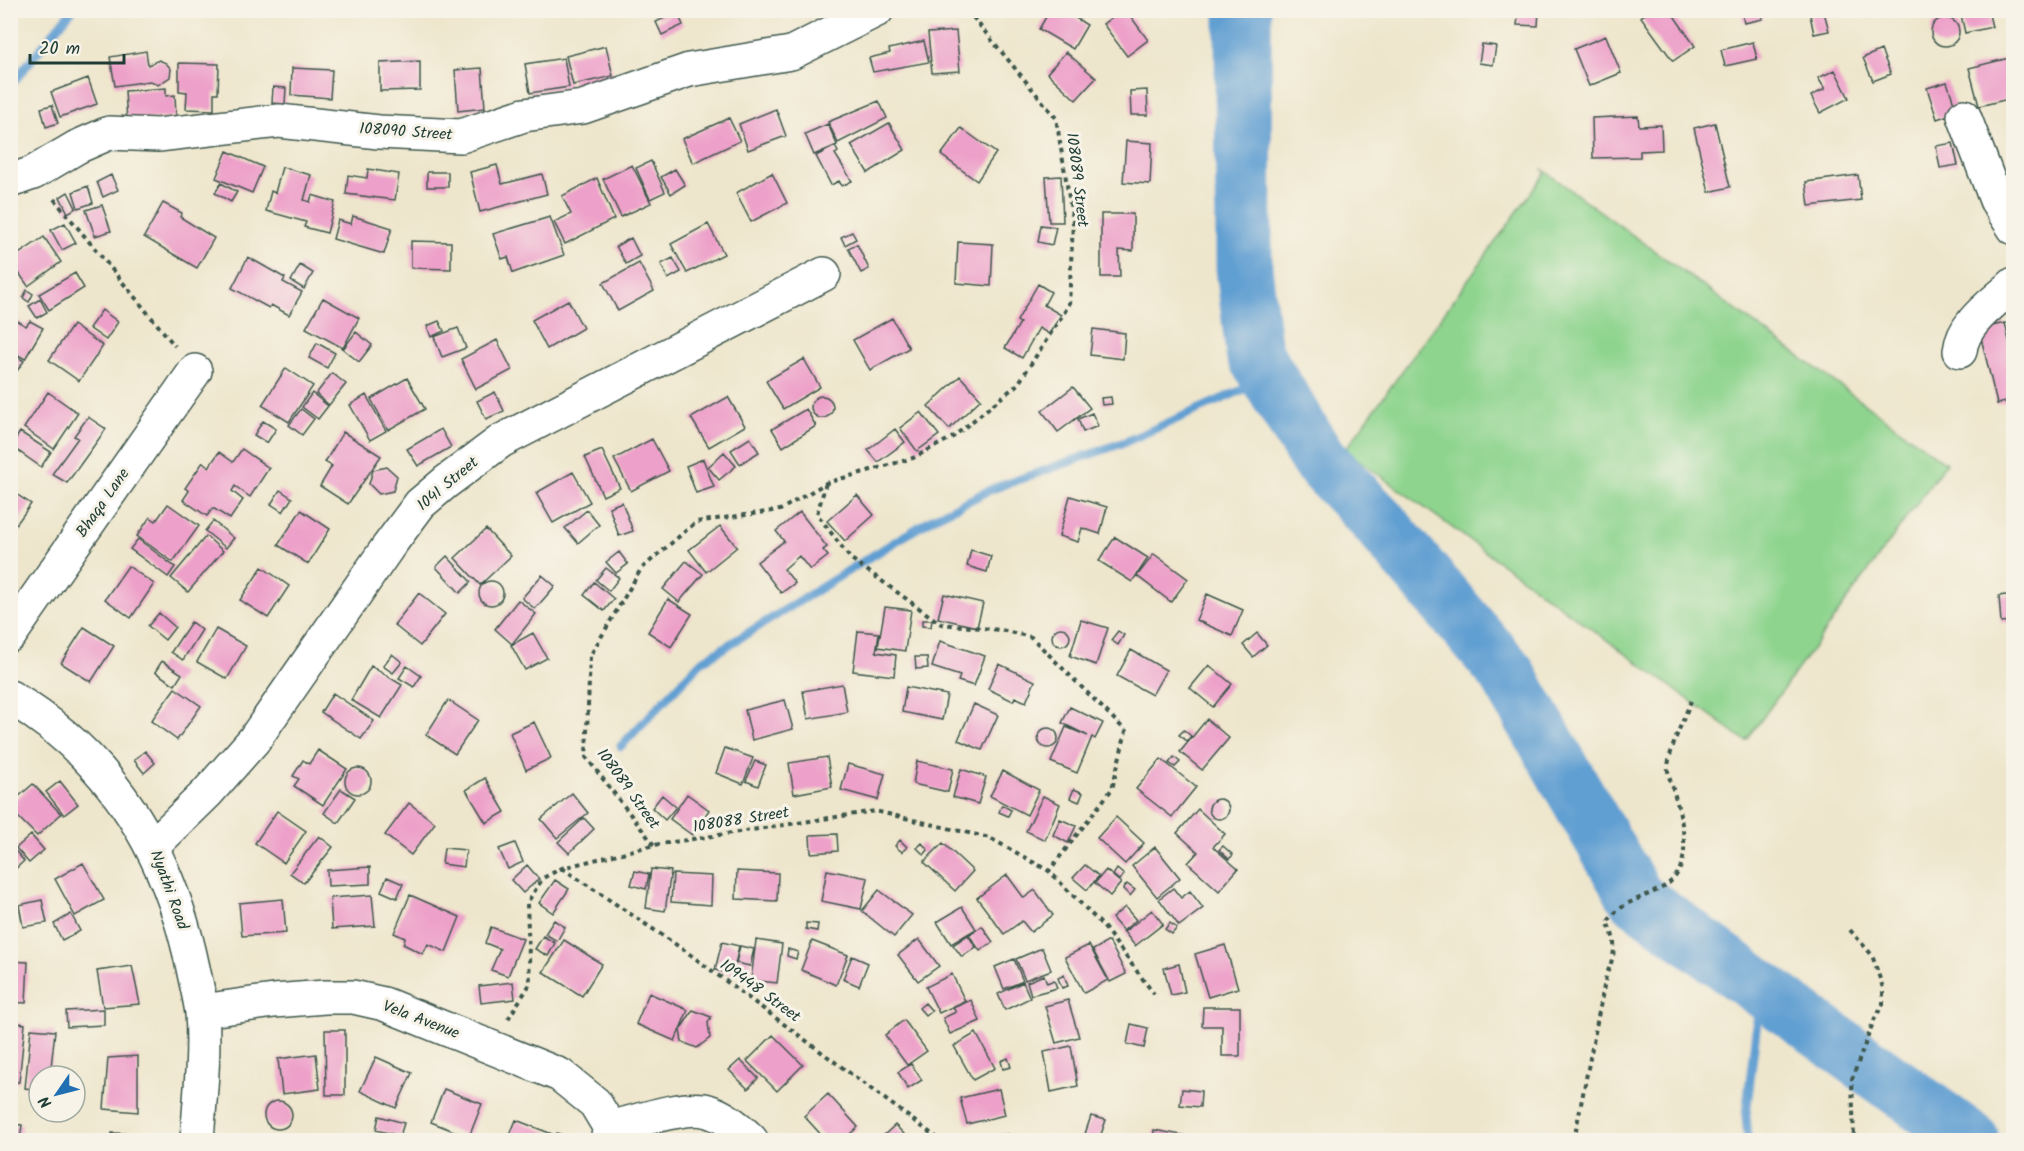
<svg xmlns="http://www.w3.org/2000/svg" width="2024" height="1151" font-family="Kalam,sans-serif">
	<rect width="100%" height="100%" fill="#f7f3e8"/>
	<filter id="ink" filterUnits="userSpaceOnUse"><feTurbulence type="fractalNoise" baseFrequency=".0167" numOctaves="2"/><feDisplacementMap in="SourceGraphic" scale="12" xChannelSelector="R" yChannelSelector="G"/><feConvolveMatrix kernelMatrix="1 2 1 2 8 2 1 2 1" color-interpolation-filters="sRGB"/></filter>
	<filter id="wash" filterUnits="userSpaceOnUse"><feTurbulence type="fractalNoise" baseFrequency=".008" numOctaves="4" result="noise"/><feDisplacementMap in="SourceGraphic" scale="24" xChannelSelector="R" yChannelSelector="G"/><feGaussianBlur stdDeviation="1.35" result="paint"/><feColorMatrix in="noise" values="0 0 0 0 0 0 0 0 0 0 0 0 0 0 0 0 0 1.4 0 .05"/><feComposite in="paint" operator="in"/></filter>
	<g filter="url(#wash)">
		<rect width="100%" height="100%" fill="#eee6cc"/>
		<path fill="#8ed48e" stroke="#568861" stroke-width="1.5" d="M 1542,169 L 1546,172 L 1946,463 L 1746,741 L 1345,450 L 1546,172 Z"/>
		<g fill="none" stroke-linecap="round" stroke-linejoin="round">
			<path stroke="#609fd2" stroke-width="9" d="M 456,10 L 471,16 L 494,10
				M 10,86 L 72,10
				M 621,746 L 701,662 L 935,517 L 992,489 L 1125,442 L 1269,378
				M 1748,1140 L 1746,1115 L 1761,987"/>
			<path stroke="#609fd2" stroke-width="57" d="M 1243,10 L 1244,268 L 1254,353 L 1318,459 L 1376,519 L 1506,672 L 1636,898 L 1971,1140"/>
		</g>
		<g id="blocks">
			<path fill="#eda0c9" d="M 655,10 L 677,10 L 677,11 L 658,18 Z
				M 1050,10 L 1063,10 L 1087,25 L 1073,49 L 1039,29 Z
				M 1122,10 L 1126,10 L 1148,40 L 1127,56 L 1103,24 Z
				M 1519,10 L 1539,10 L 1538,26 L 1517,25 Z
				M 1650,10 L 1670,10 L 1695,46 L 1673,61 L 1641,17 Z
				M 1741,10 L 1761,10 L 1763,19 L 1744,23 Z
				M 1960,10 L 1988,10 L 1992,27 L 1965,33 Z
				M 677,12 L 683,25 L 662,35 L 656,22 Z
				M 1824,12 L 1829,31 L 1814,34 L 1810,15 Z
				M1931 32a14 14 0 1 1 28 0a14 14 0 1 1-28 0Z
				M 956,31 L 960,71 L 932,73 L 928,33 Z
				M 1606,36 L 1621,73 L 1589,86 L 1574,49 Z
				M 924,41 L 929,62 L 873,72 L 869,58 L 890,53 L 889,49 Z
				M 1753,42 L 1757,59 L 1725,66 L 1721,50 Z
				M 1482,44 L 1496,46 L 1493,65 L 1479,63 Z
				M 606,46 L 613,76 L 573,85 L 566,56 Z
				M 1881,50 L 1891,74 L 1873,81 L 1863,58 Z
				M 146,51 L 148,65 L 159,60 L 166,63 L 171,69 L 170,77 L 158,85 L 150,81 L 115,86 L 110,57 Z
				M 1066,52 L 1096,78 L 1076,100 L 1047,73 Z
				M 2013,57 L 2013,98 L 1979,106 L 1969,68 Z
				M 564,58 L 569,87 L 530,93 L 525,64 Z
				M 420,61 L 420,90 L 380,91 L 380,63 Z
				M 179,63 L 219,64 L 218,93 L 214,93 L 214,110 L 186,109 L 187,92 L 179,91 Z
				M 292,68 L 332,70 L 330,98 L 291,95 Z
				M 482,68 L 485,108 L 458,111 L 455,70 Z
				M 1835,70 L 1849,98 L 1820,113 L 1811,96 L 1825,89 L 1818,78 Z
				M 88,78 L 97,104 L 60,117 L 51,92 Z
				M 1947,82 L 1957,112 L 1937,119 L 1927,88 Z
				M 273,87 L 286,88 L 285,104 L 272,103 Z
				M 166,88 L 166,96 L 175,95 L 176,117 L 127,121 L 125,91 Z
				M 1147,90 L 1148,115 L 1131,115 L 1130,91 Z
				M 879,101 L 887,118 L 838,143 L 828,122 Z
				M 52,105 L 58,123 L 46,127 L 41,108 Z
				M 776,109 L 786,136 L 748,150 L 739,124 Z
				M 1638,116 L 1639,126 L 1661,125 L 1662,150 L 1640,151 L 1640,157 L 1593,158 L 1592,118 Z
				M 729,118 L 740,141 L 693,163 L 682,139 Z
				M 889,123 L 905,150 L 868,173 L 851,145 Z
				M 1715,123 L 1730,187 L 1709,192 L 1694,128 Z
				M 828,124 L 837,145 L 814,155 L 805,134 Z
				M 961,128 L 996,153 L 977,181 L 941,155 Z
				M 13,136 L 17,149 L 10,152 L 10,137 Z
				M 1126,141 L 1152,143 L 1150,184 L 1123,182 Z
				M 1953,143 L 1958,165 L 1940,168 L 1936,146 Z
				M 835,146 L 838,152 L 835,154 L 852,181 L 842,186 L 839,181 L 831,185 L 816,156 Z
				M 227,151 L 263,167 L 252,193 L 216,178 Z
				M 651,161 L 665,192 L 650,199 L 636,168 Z
				M 497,165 L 502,184 L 542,174 L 547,194 L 480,212 L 470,172 Z
				M 632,165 L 651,203 L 621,217 L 603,179 Z
				M 282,167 L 311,175 L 304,200 L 310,202 L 312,195 L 335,202 L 327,233 L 304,227 L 306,222 L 266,211 L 271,191 L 275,193 Z
				M 368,169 L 399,174 L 395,200 L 346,194 L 348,175 L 367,178 Z
				M 675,169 L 685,185 L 671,194 L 661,177 Z
				M 427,172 L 448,172 L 448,187 L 427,187 Z
				M 772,173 L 787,203 L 751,222 L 736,193 Z
				M 111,175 L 118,190 L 103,197 L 97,182 Z
				M 1858,175 L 1861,200 L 1809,206 L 1806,182 Z
				M 1061,176 L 1063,222 L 1049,222 L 1046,177 Z
				M 597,178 L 614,219 L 565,244 L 554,222 L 571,214 L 562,196 Z
				M 221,183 L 237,192 L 231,202 L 215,193 Z
				M 88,186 L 93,203 L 78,208 L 73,192 Z
				M 68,192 L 76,208 L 68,213 L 60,197 Z
				M 163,203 L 182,213 L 180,217 L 214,238 L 197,268 L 144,237 Z
				M 102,205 L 111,231 L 95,236 L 86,210 Z
				M 1101,214 L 1133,214 L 1133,251 L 1119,250 L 1120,277 L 1101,277 Z
				M 353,216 L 392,228 L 384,254 L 333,239 L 338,220 L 351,224 Z
				M 550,217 L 564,255 L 513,273 L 508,257 L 502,259 L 493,234 Z
				M 65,223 L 76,243 L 62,250 L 51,230 Z
				M 708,224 L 724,254 L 687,273 L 671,244 Z
				M 1041,225 L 1056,227 L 1052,245 L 1038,242 Z
				M 852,232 L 856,239 L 845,245 L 841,237 Z
				M 44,237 L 61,262 L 28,286 L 10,260 Z
				M 631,238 L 640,256 L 626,264 L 616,246 Z
				M 411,241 L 451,242 L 451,269 L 411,268 Z
				M 958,242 L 993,244 L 991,286 L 956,283 Z
				M 857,244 L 869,269 L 861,273 L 848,248 Z
				M 248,257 L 285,278 L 283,282 L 302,292 L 289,315 L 271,305 L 269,308 L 232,288 Z
				M 673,258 L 681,272 L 668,279 L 661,264 Z
				M 639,263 L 654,291 L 618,311 L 603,283 Z
				M 300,265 L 313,273 L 304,289 L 291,281 Z
				M 75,273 L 84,288 L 49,310 L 39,294 Z
				M 1038,284 L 1051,292 L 1044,305 L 1061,315 L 1049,334 L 1039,328 L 1022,358 L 1005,348 L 1020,323 L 1017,321 Z
				M 27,290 L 33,294 L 29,302 L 23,298 Z
				M 323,298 L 359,318 L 343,348 L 306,328 Z
				M 40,299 L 47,312 L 37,318 L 29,306 Z
				M 568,300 L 583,328 L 547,349 L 532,320 Z
				M 102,310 L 118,322 L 106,340 L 89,328 Z
				M 892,318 L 909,348 L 870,370 L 853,340 Z
				M 14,319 L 26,326 L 30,321 L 43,328 L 25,359 L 10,350 L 10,323 Z
				M 439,321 L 444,331 L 431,337 L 427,326 Z
				M 2005,323 L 2013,358 L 2013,400 L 1997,404 L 1979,329 Z
				M 73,325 L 103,346 L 79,381 L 49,360 Z
				M 458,328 L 466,348 L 442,357 L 434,337 Z
				M 1093,329 L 1125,333 L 1123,359 L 1090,355 Z
				M 356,332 L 372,345 L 359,362 L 343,349 Z
				M 497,340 L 512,370 L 476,389 L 461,359 Z
				M 317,343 L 335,353 L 327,368 L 309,358 Z
				M 10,352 L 24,361 L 10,381 Z
				M 804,359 L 820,387 L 783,409 L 766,381 Z
				M 286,368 L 313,386 L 289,422 L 262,405 Z
				M 332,373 L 346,384 L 329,405 L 316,394 Z
				M 960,376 L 981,399 L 949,429 L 928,406 Z
				M 407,378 L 425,409 L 388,430 L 371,399 Z
				M 1073,387 L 1090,408 L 1058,432 L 1042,411 Z
				M 48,392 L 78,413 L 54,449 L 24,428 Z
				M 495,392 L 504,411 L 486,419 L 477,401 Z
				M 312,393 L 328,406 L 318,419 L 302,407 Z
				M 366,395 L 386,431 L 370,440 L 350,405 Z
				M811 407a11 11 0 1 1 22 0a11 11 0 1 1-22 0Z
				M 728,397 L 745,426 L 709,447 L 691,418 Z
				M 1111,397 L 1112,404 L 1102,405 L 1101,398 Z
				M 301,409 L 314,419 L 302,435 L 289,425 Z
				M 806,409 L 816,426 L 783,447 L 772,429 Z
				M 921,412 L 939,435 L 917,451 L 900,428 Z
				M 1092,413 L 1098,426 L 1083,432 L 1078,419 Z
				M 88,417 L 106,429 L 67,483 L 52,474 L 78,438 L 74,436 Z
				M 263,421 L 276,429 L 267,443 L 254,435 Z
				M 441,429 L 451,447 L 418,466 L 407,449 Z
				M 895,429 L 905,442 L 878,462 L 868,450 Z
				M 20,432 L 51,452 L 41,467 L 11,446 Z
				M 343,432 L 381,456 L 348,504 L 320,486 L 332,466 L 325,462 Z
				M 750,438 L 759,452 L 740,464 L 731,450 Z
				M 652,439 L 669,471 L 631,491 L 614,459 Z
				M 242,449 L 269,468 L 250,497 L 235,486 L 232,491 L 243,500 L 230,519 L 213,508 L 207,516 L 183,500 L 189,491 L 185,488 L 203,462 L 209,467 L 219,452 L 233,462 Z
				M 602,450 L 620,488 L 603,496 L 585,457 Z
				M 724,452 L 736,466 L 719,480 L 708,467 Z
				M 703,459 L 714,487 L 696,493 L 686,466 Z
				M 387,467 L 397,476 L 393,491 L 379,494 L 369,484 L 373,470 Z
				M 573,472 L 590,502 L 553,523 L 536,493 Z
				M 10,490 L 31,504 L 10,533 Z
				M 280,490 L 292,498 L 283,512 L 271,504 Z
				M 857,495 L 874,515 L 845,541 L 827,521 Z
				M 1070,496 L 1107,507 L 1100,534 L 1082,528 L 1078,542 L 1059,536 Z
				M 622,502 L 633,531 L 619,536 L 609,507 Z
				M 168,504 L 199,526 L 173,562 L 137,536 L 150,517 L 156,521 Z
				M 301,510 L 330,529 L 308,564 L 278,545 Z
				M 587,510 L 599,525 L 578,543 L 565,528 Z
				M 800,512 L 827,547 L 823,550 L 828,556 L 810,570 L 799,556 L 784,569 L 795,583 L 781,593 L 757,562 L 784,541 L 776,531 Z
				M 213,521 L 234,538 L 226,548 L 205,531 Z
				M 720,526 L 737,547 L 706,572 L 689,550 Z
				M 486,529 L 511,556 L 480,585 L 455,558 Z
				M 206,536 L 223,551 L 188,592 L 171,578 Z
				M 1115,537 L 1148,558 L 1132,582 L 1099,561 Z
				M 138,539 L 175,567 L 168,577 L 130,549 Z
				M 971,550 L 991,556 L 987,572 L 967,566 Z
				M 619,552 L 628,564 L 616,573 L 606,562 Z
				M 1154,554 L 1188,579 L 1171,602 L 1137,576 Z
				M 447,556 L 471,582 L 460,593 L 436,567 Z
				M 686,561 L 703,574 L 679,602 L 663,589 Z
				M 128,566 L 154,584 L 131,618 L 105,599 Z
				M 262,567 L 289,586 L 268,618 L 240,600 Z
				M 606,568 L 619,578 L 609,591 L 596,580 Z
				M 542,575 L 555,586 L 535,609 L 522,598 Z
				M479 593a12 12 0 1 1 24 0a12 12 0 1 1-24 0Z
				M 594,582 L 614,599 L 604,611 L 584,595 Z
				M 419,593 L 445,614 L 420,646 L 394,625 Z
				M 944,594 L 983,603 L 977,627 L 938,618 Z
				M 1207,594 L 1243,610 L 1232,636 L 1196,620 Z
				M 2013,594 L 2013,650 L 2012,650 L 2009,622 L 2001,623 L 1999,596 Z
				M 668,599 L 692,614 L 671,647 L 648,632 Z
				M 518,600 L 536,614 L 512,644 L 495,629 Z
				M 885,607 L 911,610 L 905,651 L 878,647 Z
				M 159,613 L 175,627 L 165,640 L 148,626 Z
				M 922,620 L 932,620 L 931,627 L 922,626 Z
				M 1081,620 L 1108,628 L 1096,665 L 1070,656 Z
				M 191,622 L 202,630 L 183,660 L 171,652 Z
				M 84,627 L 114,646 L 91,682 L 61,663 Z
				M1052 637a9 9 0 1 1 18 0a9 9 0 1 1-18 0Z
				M 216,629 L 246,646 L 227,679 L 197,662 Z
				M 858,631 L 879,633 L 876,652 L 896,655 L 894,676 L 853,671 Z
				M 1118,631 L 1124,635 L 1118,645 L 1111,640 Z
				M 533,633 L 547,658 L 525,670 L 511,645 Z
				M 1257,633 L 1267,645 L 1253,657 L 1243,645 Z
				M 940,641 L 985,656 L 974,686 L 958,681 L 960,676 L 932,667 Z
				M 1131,650 L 1166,670 L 1152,695 L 1117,676 Z
				M 392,654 L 402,662 L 393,673 L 383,666 Z
				M 915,657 L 927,657 L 928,668 L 916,669 Z
				M 162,661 L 182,674 L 175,685 L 155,672 Z
				M 999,664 L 1035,681 L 1026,702 L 1015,697 L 1013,701 L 988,689 Z
				M 1209,665 L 1232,684 L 1213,707 L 1190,688 Z
				M 371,666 L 402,685 L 381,718 L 351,700 Z
				M 407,666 L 421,676 L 414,687 L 399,678 Z
				M 842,684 L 847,712 L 808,719 L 803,691 Z
				M 906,687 L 947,695 L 942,720 L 902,712 Z
				M 175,688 L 201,706 L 177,740 L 151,721 Z
				M 333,693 L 374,721 L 361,739 L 321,712 Z
				M 448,700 L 478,720 L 455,754 L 426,735 Z
				M 785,700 L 793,729 L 752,740 L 745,710 Z
				M 974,704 L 998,715 L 982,750 L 958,740 Z
				M 1070,707 L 1103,723 L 1095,739 L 1092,737 L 1077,773 L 1051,762 L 1066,727 L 1088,736 L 1062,723 Z
				M 1207,719 L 1229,738 L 1202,770 L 1180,752 Z
				M 534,722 L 551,758 L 526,770 L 510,733 Z
				M1038 738a10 10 0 1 1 20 0a10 10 0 1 1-20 0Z
				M 1184,730 L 1191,736 L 1187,741 L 1179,735 Z
				M 725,748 L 753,758 L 743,784 L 716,773 Z
				M 318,750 L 347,769 L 323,805 L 294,786 L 299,779 L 293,776 L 303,760 L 309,764 Z
				M 145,751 L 155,763 L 144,773 L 134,760 Z
				M 827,757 L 832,787 L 794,794 L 789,763 Z
				M 1174,757 L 1180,762 L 1175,767 L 1169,763 Z
				M 1161,759 L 1196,787 L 1172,817 L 1136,789 Z
				M 755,761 L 766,765 L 758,786 L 746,781 Z
				M 917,761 L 953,769 L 948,792 L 913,784 Z
				M 848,764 L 885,774 L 878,800 L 841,790 Z
				M345 781a13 13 0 1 1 26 0a13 13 0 1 1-26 0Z
				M 961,769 L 986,777 L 978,804 L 953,797 Z
				M 1003,771 L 1039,790 L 1027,815 L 990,796 Z
				M 485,778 L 505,812 L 486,823 L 466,790 Z
				M 60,781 L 78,804 L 64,815 L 46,792 Z
				M 33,784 L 61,814 L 37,836 L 10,809 L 10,804 Z
				M 341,789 L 355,798 L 338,823 L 324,813 Z
				M 1074,789 L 1083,793 L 1079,802 L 1070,798 Z
				M 572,793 L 588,813 L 557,838 L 541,819 Z
				M 687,794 L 709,810 L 692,835 L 670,819 Z
				M 662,795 L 676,807 L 665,820 L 652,808 Z
				M 1043,796 L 1060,804 L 1045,840 L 1026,831 Z
				M1209 809a10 10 0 1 1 20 0a10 10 0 1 1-20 0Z
				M 409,803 L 435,823 L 411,855 L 385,835 Z
				M 1002,805 L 1011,810 L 1008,816 L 999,812 Z
				M 1198,809 L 1225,834 L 1213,847 L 1238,869 L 1219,891 L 1188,863 L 1198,852 L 1177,833 Z
				M 277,811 L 306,831 L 284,863 L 255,843 Z
				M 1116,817 L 1144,843 L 1125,864 L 1097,838 Z
				M 584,818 L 594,829 L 569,853 L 558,842 Z
				M 1060,819 L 1076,826 L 1068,843 L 1053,835 Z
				M 837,834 L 838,851 L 811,853 L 810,835 Z
				M 31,835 L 44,850 L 29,863 L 16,848 Z
				M 319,836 L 333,847 L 304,883 L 290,873 Z
				M 900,840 L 907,847 L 902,852 L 895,846 Z
				M 515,843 L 523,862 L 508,869 L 499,849 Z
				M 922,843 L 928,850 L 924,855 L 917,848 Z
				M 943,843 L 973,871 L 955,891 L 924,862 Z
				M 10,845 L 24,861 L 12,872 L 10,870 Z
				M 1223,846 L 1233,855 L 1229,859 L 1219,850 Z
				M 1155,847 L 1180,878 L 1157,897 L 1132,866 Z
				M 444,848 L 466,850 L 464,867 L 442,864 Z
				M 83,863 L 104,900 L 75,916 L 55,879 Z
				M 527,865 L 539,879 L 523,893 L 511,880 Z
				M 1085,865 L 1099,876 L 1087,890 L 1073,878 Z
				M 370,867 L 370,884 L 328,886 L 327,870 Z
				M 651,869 L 671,871 L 665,911 L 646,908 Z
				M 1117,869 L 1124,875 L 1119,880 L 1113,875 Z
				M 827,870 L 868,878 L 861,909 L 821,901 Z
				M 1106,870 L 1121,883 L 1110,896 L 1095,883 Z
				M 635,871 L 649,874 L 646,889 L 631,885 Z
				M 737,871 L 778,873 L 777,901 L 736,899 Z
				M 673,874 L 712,876 L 711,905 L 671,902 Z
				M 1007,875 L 1024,898 L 1035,890 L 1053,915 L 1031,932 L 1022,921 L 1004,934 L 977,898 Z
				M 387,877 L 403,884 L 397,898 L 381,891 Z
				M 555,880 L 569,889 L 553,913 L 539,903 Z
				M 1127,884 L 1135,890 L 1130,896 L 1123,889 Z
				M 1173,888 L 1181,898 L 1190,891 L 1203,908 L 1179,926 L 1159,899 Z
				M 879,890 L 912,915 L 894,937 L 862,911 Z
				M 372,895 L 375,926 L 332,929 L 330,898 Z
				M 410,895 L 460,917 L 446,952 L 428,944 L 423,954 L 403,944 L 405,938 L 394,933 Z
				M 283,899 L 286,933 L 242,936 L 239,903 Z
				M 42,900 L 47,923 L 23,927 L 19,905 Z
				M 962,907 L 976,929 L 951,944 L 937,922 Z
				M 1125,907 L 1136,920 L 1123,931 L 1112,918 Z
				M 1152,910 L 1163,924 L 1135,946 L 1124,932 Z
				M 71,914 L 80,931 L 62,940 L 54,924 Z
				M 554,920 L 565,927 L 557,941 L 545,934 Z
				M 806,923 L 818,924 L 817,931 L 806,929 Z
				M 1170,923 L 1177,928 L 1172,934 L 1165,929 Z
				M 982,926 L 993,942 L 980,951 L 969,935 Z
				M 491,927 L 523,939 L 508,976 L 491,970 L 500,949 L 485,943 Z
				M 968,935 L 976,947 L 962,957 L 953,945 Z
				M 543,936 L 555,943 L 548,956 L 535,949 Z
				M 919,939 L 939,966 L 918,981 L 898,955 Z
				M 564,940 L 602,964 L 582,996 L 543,972 Z
				M 756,940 L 782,944 L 777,983 L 751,980 Z
				M 812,941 L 848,955 L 836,985 L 801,970 Z
				M 1109,941 L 1126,974 L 1110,982 L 1093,950 Z
				M 722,942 L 739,946 L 733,974 L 715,970 Z
				M 1089,945 L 1108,980 L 1084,993 L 1065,957 Z
				M 1225,945 L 1238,988 L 1208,997 L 1195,954 Z
				M 740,946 L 754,949 L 750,966 L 736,963 Z
				M 1042,948 L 1051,970 L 1025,980 L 1016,959 Z
				M 788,949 L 798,952 L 796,959 L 787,956 Z
				M 852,956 L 868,963 L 859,986 L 843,979 Z
				M 1014,959 L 1023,981 L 1004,989 L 995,967 Z
				M 10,961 L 28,962 L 26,1003 L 10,1002 Z
				M 1179,964 L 1185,992 L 1171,995 L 1164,968 Z
				M 132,966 L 140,1004 L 103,1007 L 97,971 Z
				M 952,974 L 965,1001 L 939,1013 L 926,987 Z
				M 1044,975 L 1047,983 L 1054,980 L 1057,988 L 1031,995 L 1027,982 Z
				M 1064,975 L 1068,986 L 1062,988 L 1058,978 Z
				M 513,982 L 515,999 L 481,1003 L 479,986 Z
				M 1023,982 L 1030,998 L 1005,1010 L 998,994 Z
				M 649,993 L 688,1010 L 675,1041 L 636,1024 Z
				M 971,1000 L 980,1021 L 950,1034 L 943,1018 L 956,1012 L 953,1008 Z
				M 1068,1000 L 1079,1037 L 1056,1043 L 1045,1006 Z
				M 925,1003 L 932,1011 L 926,1016 L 919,1008 Z
				M 1203,1007 L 1240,1007 L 1240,1056 L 1222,1056 L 1222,1026 L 1202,1026 Z
				M 104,1009 L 104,1025 L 67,1027 L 66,1011 Z
				M 693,1010 L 711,1017 L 708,1023 L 710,1038 L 697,1048 L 682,1042 L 680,1030 Z
				M 904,1020 L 927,1051 L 907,1065 L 885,1035 Z
				M 10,1022 L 25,1024 L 19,1082 L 10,1082 Z
				M 1131,1024 L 1148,1028 L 1144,1048 L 1127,1044 Z
				M 31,1029 L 55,1031 L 50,1076 L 39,1076 L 39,1090 L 25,1088 Z
				M 325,1030 L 345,1030 L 345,1095 L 326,1095 Z
				M 976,1033 L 995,1068 L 973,1080 L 954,1046 Z
				M 773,1035 L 803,1065 L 777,1091 L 747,1061 Z
				M 1071,1046 L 1078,1086 L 1051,1092 L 1044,1052 Z
				M 316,1054 L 320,1089 L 282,1094 L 278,1059 Z
				M 138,1056 L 138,1112 L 104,1109 L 108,1058 Z
				M 376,1057 L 412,1073 L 396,1108 L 360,1091 Z
				M 1008,1058 L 1011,1067 L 1003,1069 L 1001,1061 Z
				M 740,1060 L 758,1078 L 748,1089 L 729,1070 Z
				M 911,1064 L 922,1080 L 908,1089 L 898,1072 Z
				M 444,1089 L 482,1104 L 469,1137 L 431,1122 Z
				M 999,1089 L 1005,1115 L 967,1124 L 960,1098 Z
				M 1182,1089 L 1201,1091 L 1200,1107 L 1180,1105 Z
				M 828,1094 L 858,1127 L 843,1140 L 826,1140 L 804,1116 Z
				M264 1115a14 14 0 1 1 28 0a14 14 0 1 1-28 0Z
				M 379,1116 L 404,1123 L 400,1136 L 376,1130 Z
				M 1091,1116 L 1106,1120 L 1099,1140 L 1083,1140 Z
				M 516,1120 L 552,1134 L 550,1140 L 508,1140 Z
				M 10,1124 L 22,1125 L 20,1140 L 10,1140 Z
				M 895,1125 L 910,1140 L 884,1140 L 881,1138 Z
				M 1154,1130 L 1193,1137 L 1192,1140 L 1153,1140 Z
				M 112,1133 L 143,1134 L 143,1140 L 112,1140 Z
				M 557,1133 L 577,1140 L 554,1140 Z
				M 1008,1134 L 1009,1140 L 969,1140 L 969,1139 Z"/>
		</g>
	</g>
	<g filter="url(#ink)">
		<use href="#blocks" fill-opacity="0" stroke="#3e564b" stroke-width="1.5"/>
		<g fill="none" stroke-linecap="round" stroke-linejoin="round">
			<g stroke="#3e564b" stroke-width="36">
				<path id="minor" d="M 1964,116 L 1996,200 L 2014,228
					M 10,181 L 33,173 L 77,147 L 109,133 L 158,135 L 279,121 L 379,132 L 461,136 L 524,115 L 583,107 L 689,70 L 791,53 L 877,10
					M 1960,351 C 1963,322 1994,303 2014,284
					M 10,635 L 195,371
					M 10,697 C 113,758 169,853 193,968 C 196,983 200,998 202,1013 C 205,1055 200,1098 197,1140
					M 153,846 L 207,793 L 254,740 L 388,547 L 420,504 L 446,482 L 501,441 L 824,274
					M 202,1011 L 274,1001 L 325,997 L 353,997 L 384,1004 L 560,1075 L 595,1103 L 610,1128 L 607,1140
					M 610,1128 C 634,1122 687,1104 708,1111 C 725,1116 740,1129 751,1140"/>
			</g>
			<path stroke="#3e564b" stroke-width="4" stroke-dasharray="4.5 4.5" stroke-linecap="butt" d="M 54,199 L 175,346
				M 826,483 L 817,514 L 850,558 L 941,624 L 1001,630 L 1031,637 L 1126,731 L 1112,789 L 1049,871
				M 654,845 L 586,757 L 590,656 L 641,569 L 696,522 L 780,510 L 826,483 L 913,458 L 953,437 L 1018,384 L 1069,305 L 1073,222 L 1056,118 L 967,10
				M 562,868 L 684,950 L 940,1140
				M 1850,930 L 1872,955 L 1883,988 L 1883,1004 L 1874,1020 L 1852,1079 L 1854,1140
				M 508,1019 L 530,984 L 527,903 L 543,878 L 562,868 L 654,845 L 875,811 L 990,838 L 1049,871 L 1103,926 L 1154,994
				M 1574,1140 L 1606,976 C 1614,956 1619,943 1607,923 C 1626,893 1662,898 1677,874 C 1692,851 1680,813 1673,789 C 1671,782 1667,773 1668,766 C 1671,745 1683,721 1691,701"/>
			<use href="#minor" stroke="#fff" stroke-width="33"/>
		</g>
	</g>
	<g text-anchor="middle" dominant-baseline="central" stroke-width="6" stroke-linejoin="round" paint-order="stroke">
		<g font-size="16" fill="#1f3d34" stroke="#f7f3e8">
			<text transform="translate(406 132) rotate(4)">108090 Street</text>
			<text transform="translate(1077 180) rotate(83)">108089 Street</text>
			<text transform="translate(448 484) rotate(-40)">1041 Street</text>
			<text transform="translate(103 503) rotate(-55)">Bhaqa Lane</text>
			<text transform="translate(628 789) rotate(54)">108089 Street</text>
			<text transform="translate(741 820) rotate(-9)">108088 Street</text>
			<text transform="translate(169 890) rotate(70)">Nyathi Road</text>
			<text transform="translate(760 991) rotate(36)">109448 Street</text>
			<text transform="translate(421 1020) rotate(21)">Vela Avenue</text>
		</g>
	</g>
	<rect width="2024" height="1151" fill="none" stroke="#f7f3e8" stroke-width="36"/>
	<g transform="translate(57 1094) rotate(235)"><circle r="28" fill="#f7f3e8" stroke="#a1aaa0" stroke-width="1.5"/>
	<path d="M0-4.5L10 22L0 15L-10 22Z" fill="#1f6fb2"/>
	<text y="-9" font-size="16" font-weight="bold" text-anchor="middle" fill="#1f3d34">N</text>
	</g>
	<path d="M30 54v9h94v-9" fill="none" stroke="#1f3d34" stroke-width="3"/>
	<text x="39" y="54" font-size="18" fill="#1f3d34" stroke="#f7f3e8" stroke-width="4.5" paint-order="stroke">20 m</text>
</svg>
